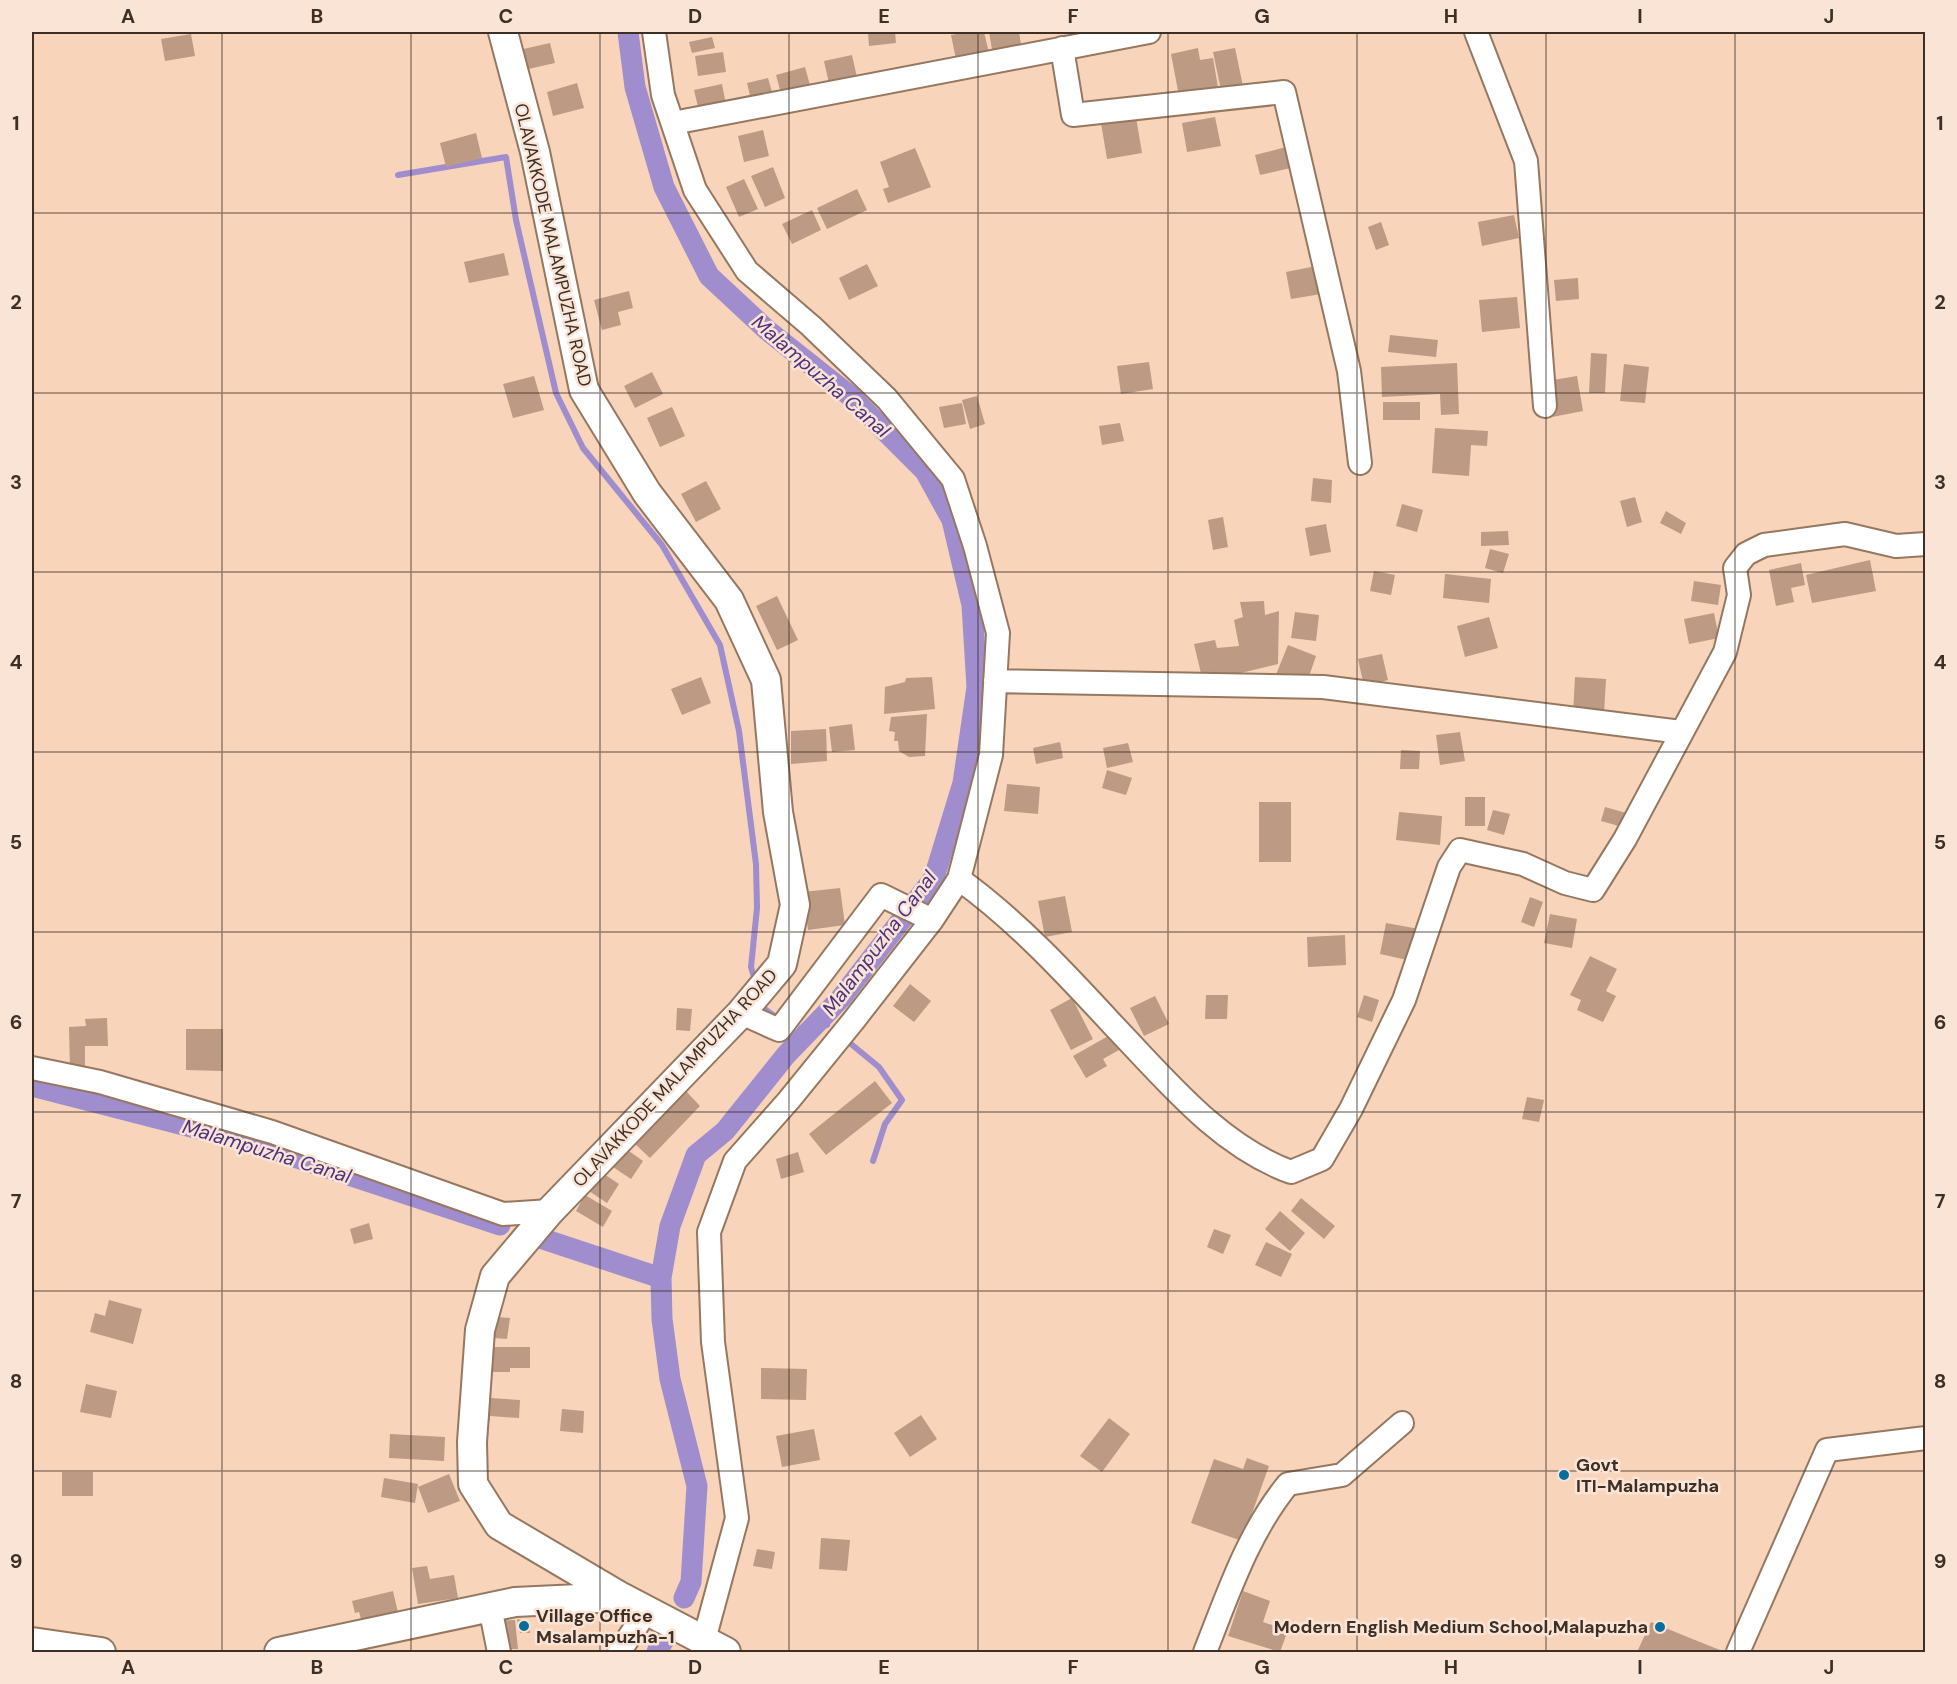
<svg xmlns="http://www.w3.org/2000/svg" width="1957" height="1684" font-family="'DM Sans',sans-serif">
	<rect width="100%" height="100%" fill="#f8d4bb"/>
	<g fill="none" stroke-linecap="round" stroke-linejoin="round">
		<path stroke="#9f8dcd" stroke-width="6" d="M 398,175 L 506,157 L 516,220 L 556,393 L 583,448 L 662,545 L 720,645 L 739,731 L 756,864 L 757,908 L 751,967 L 753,974
			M 763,1008 L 776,1017
			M 801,1028 L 816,1034 L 825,1023 L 827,1025
			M 851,1044 L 879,1067 L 902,1100 L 885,1124 L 873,1161"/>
		<path stroke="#9f8dcd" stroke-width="21" d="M 628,32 L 635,87 L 664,187 L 709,276 L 767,330 L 849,395 L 925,471 L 952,520 L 972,605 L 977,687 L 963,783 L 934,878 L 841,998 L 786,1055 L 725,1131 L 696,1155 L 670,1226 L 661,1278 L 662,1319 L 670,1379 L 697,1486 L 691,1582 L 684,1598
			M 32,1086 L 246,1141 L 500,1225
			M 540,1238 L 661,1278
			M 657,1652 L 665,1638"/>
	</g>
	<path fill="#bc9a83" d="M 868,32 L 895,32 L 896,43 L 869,46 Z
		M 969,32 L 984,32 L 990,57 L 957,64 L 951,35 Z
		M 989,32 L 1019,32 L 1022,51 L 993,55 Z
		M 191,34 L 195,56 L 165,61 L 161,39 Z
		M 712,37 L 715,48 L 692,53 L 689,42 Z
		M 550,43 L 555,63 L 524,70 L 519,50 Z
		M 1198,48 L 1200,60 L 1213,58 L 1220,99 L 1179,96 L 1171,54 Z
		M 1235,48 L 1244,91 L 1222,95 L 1213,52 Z
		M 723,52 L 726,72 L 698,76 L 695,56 Z
		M 852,55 L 858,82 L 830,88 L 824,61 Z
		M 805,67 L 811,89 L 782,97 L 776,75 Z
		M 768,78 L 774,99 L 752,104 L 747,83 Z
		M 577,83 L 584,108 L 553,116 L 547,92 Z
		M 722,84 L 726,105 L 699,111 L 694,90 Z
		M 1135,111 L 1142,153 L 1107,159 L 1100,117 Z
		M 1215,117 L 1221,146 L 1187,152 L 1182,123 Z
		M 763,130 L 769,156 L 744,162 L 738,136 Z
		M 476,133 L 482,158 L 446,167 L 440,143 Z
		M 1290,146 L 1295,167 L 1260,175 L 1255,155 Z
		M 915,148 L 931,187 L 888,203 L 883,189 L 889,187 L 880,162 Z
		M 773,167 L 785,198 L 765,207 L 751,176 Z
		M 744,179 L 758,209 L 739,217 L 726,187 Z
		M 857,189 L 867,210 L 827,229 L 817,208 Z
		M 812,210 L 821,230 L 792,244 L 782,224 Z
		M 1514,215 L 1519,238 L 1482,246 L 1478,222 Z
		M 1381,222 L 1389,245 L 1376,250 L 1368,227 Z
		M 504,253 L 509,275 L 469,283 L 464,262 Z
		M 867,264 L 878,286 L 849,300 L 839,278 Z
		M 1321,265 L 1327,293 L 1291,299 L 1286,272 Z
		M 1578,278 L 1579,299 L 1556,301 L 1554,280 Z
		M 629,291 L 633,308 L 618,312 L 621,325 L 602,330 L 594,300 Z
		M 1517,297 L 1520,328 L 1482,332 L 1479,300 Z
		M 1390,335 L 1438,340 L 1436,357 L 1388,352 Z
		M 1591,353 L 1607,354 L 1605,393 L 1589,393 Z
		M 1149,362 L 1153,389 L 1121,394 L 1117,366 Z
		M 1457,363 L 1459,414 L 1441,415 L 1440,394 L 1382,397 L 1381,367 Z
		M 1624,364 L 1649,367 L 1645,403 L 1620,401 Z
		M 652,372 L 663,394 L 635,408 L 624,386 Z
		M 534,376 L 544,410 L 513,418 L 503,384 Z
		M 1577,376 L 1583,411 L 1547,418 L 1541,382 Z
		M 977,396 L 985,424 L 970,429 L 962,400 Z
		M 1383,402 L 1420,402 L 1420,420 L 1383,420 Z
		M 962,403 L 966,424 L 944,428 L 939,407 Z
		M 672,407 L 685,436 L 660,447 L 647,418 Z
		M 1120,423 L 1124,441 L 1102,445 L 1099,426 Z
		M 1435,428 L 1488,431 L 1487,446 L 1471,445 L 1469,476 L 1432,473 Z
		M 1313,478 L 1332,480 L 1331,503 L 1311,501 Z
		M 706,481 L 721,509 L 696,522 L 681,494 Z
		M 1635,497 L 1642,522 L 1627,527 L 1620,501 Z
		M 1402,504 L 1423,510 L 1417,532 L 1396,526 Z
		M 1666,511 L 1686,523 L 1681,534 L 1660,523 Z
		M 1223,517 L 1228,547 L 1213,550 L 1208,520 Z
		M 1326,524 L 1331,552 L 1310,556 L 1305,528 Z
		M 1508,531 L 1509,545 L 1481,546 L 1481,532 Z
		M 1490,549 L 1509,554 L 1503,573 L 1485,568 Z
		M 1870,560 L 1876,591 L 1812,603 L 1806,575 Z
		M 1801,563 L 1805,585 L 1791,588 L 1794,602 L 1776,606 L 1769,570 Z
		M 1374,571 L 1395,575 L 1391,595 L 1370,591 Z
		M 1445,574 L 1491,579 L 1489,603 L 1443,598 Z
		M 1694,581 L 1721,585 L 1718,605 L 1691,601 Z
		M 777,596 L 798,640 L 777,650 L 756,606 Z
		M 1264,601 L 1265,615 L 1279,611 L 1278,664 L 1203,682 L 1194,644 L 1215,640 L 1217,648 L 1239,646 L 1234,620 L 1243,617 L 1240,602 Z
		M 1295,612 L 1319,615 L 1316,641 L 1291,638 Z
		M 1714,613 L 1719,638 L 1689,644 L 1684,619 Z
		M 1489,617 L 1498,648 L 1465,657 L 1457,626 Z
		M 1288,645 L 1316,656 L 1305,688 L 1275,677 Z
		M 1382,654 L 1388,680 L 1364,686 L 1358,659 Z
		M 701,677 L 711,703 L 682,715 L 671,689 Z
		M 932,677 L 935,709 L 884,714 L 885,687 L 905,682 L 906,678 Z
		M 1575,677 L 1606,679 L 1604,714 L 1573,713 Z
		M 927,714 L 925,756 L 909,757 L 899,751 L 898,741 L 894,741 L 895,732 L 889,731 L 891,717 Z
		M 852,724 L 855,750 L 832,752 L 829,727 Z
		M 826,729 L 827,761 L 791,764 L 791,731 Z
		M 1460,732 L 1465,761 L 1440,765 L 1436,735 Z
		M 1060,742 L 1063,758 L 1036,764 L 1033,748 Z
		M 1128,743 L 1133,762 L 1107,768 L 1103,748 Z
		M 1401,750 L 1420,751 L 1419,769 L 1400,769 Z
		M 1107,770 L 1132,778 L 1126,795 L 1102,788 Z
		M 1007,784 L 1040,787 L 1038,814 L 1004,811 Z
		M 1465,797 L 1485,797 L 1485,826 L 1465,826 Z
		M 1259,802 L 1291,802 L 1291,862 L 1259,862 Z
		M 1605,807 L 1630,814 L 1626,828 L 1601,821 Z
		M 1493,810 L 1510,814 L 1504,835 L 1487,830 Z
		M 1399,812 L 1442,816 L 1440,845 L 1396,840 Z
		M 840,888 L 845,925 L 808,930 L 803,892 Z
		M 1065,896 L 1072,932 L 1045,937 L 1038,901 Z
		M 1530,897 L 1543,902 L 1534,927 L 1521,922 Z
		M 1550,914 L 1577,919 L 1572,948 L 1544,943 Z
		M 1386,923 L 1419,929 L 1412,961 L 1380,954 Z
		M 1345,935 L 1346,965 L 1308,967 L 1307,937 Z
		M 1590,956 L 1617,969 L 1606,991 L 1616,996 L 1603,1022 L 1577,1010 L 1581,1000 L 1570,995 Z
		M 910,984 L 931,1001 L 914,1022 L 893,1006 Z
		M 1206,995 L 1228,995 L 1227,1019 L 1205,1019 Z
		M 1364,995 L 1379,1000 L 1372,1022 L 1357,1017 Z
		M 1155,996 L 1169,1024 L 1144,1036 L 1130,1008 Z
		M 1072,998 L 1093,1039 L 1071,1050 L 1050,1010 Z
		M 677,1008 L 692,1009 L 690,1031 L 676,1030 Z
		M 107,1018 L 108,1046 L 85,1046 L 85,1070 L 70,1070 L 69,1027 L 86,1026 L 85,1019 Z
		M 186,1029 L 223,1029 L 223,1071 L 186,1070 Z
		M 1110,1035 L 1119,1050 L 1103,1059 L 1107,1066 L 1086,1078 L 1073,1056 Z
		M 875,1081 L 892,1103 L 826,1155 L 809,1134 Z
		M 685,1090 L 700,1106 L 650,1158 L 634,1143 Z
		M 1527,1097 L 1544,1100 L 1539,1122 L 1522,1119 Z
		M 626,1149 L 643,1161 L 631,1179 L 613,1167 Z
		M 798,1152 L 804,1172 L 781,1179 L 776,1159 Z
		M 601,1172 L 619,1184 L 607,1203 L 589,1191 Z
		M 585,1195 L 612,1211 L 603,1227 L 576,1211 Z
		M 1301,1198 L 1335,1226 L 1324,1239 L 1291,1211 Z
		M 1280,1211 L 1305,1233 L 1290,1251 L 1265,1229 Z
		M 369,1223 L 373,1239 L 354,1244 L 350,1229 Z
		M 1214,1229 L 1231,1235 L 1223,1254 L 1207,1247 Z
		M 1266,1242 L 1292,1254 L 1281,1277 L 1255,1265 Z
		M 109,1300 L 142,1309 L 133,1344 L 90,1332 L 95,1313 L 105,1316 Z
		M 497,1317 L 510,1318 L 507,1339 L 494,1338 Z
		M 479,1347 L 530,1347 L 530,1368 L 510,1368 L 510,1372 L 479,1372 Z
		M 761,1368 L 807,1369 L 806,1400 L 761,1399 Z
		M 86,1384 L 117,1391 L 111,1418 L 80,1412 Z
		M 475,1397 L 520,1400 L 519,1418 L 490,1416 L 490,1421 L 474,1421 Z
		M 562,1409 L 584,1411 L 583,1433 L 560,1431 Z
		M 921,1415 L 937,1439 L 910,1457 L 894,1433 Z
		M 1109,1418 L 1130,1434 L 1102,1472 L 1080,1456 Z
		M 814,1429 L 820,1460 L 782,1467 L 776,1436 Z
		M 390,1434 L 445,1437 L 444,1461 L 389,1458 Z
		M 1247,1458 L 1269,1466 L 1242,1541 L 1191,1523 L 1214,1459 L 1243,1469 Z
		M 62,1472 L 93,1472 L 93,1496 L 62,1496 Z
		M 449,1474 L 460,1501 L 428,1513 L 418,1487 Z
		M 384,1478 L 418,1484 L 415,1503 L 381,1497 Z
		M 821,1538 L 850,1540 L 847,1571 L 819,1569 Z
		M 757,1549 L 775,1552 L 772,1569 L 753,1566 Z
		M 427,1566 L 430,1579 L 454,1575 L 458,1598 L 418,1604 L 412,1568 Z
		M 393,1591 L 399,1617 L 363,1626 L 359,1612 L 355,1613 L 352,1601 Z
		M 1243,1591 L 1270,1601 L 1263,1622 L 1288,1630 L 1280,1652 L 1228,1636 Z
		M 517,1619 L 528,1621 L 530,1633 L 520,1633 Z
		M 515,1620 L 518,1649 L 494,1649 L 492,1621 Z
		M 1651,1622 L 1685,1636 L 1720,1650 L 1637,1652 Z"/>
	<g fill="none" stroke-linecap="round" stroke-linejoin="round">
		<g stroke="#967760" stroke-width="26">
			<path id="minor" d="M 654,32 L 663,95 L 695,190 L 747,271 L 811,326 L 887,399 L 953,479 L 975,546 L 998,633 L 991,755 L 959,879
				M 1476,32 L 1526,161 L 1545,406
				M 1062,48 L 1073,115 L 1284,92 L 1349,371 L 1360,463
				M 673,123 L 1149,32
				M 995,681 L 1323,687 L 1681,732
				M 741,1013 L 779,1030 L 881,895 L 932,920
				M 32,1068 L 100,1082 L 272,1132 L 503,1214 L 550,1211
				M 490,1607 L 499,1652
				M 704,1640 L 737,1518 L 713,1342 L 709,1232 L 735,1161 L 789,1100 L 854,1020 L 932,920 L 959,879 C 1016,920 1066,974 1114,1026 C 1166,1080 1219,1146 1291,1172 L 1322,1159 L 1351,1109 L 1404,1000 L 1449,867 L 1460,850 L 1523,864 L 1565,883 L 1593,890 L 1625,839 L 1725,652 L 1739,595 L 1735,568 L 1746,554 L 1764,545 L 1845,534 L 1896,546 L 1926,544
				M 619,1652 L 648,1609
				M 1205,1652 C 1228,1594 1248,1533 1288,1484 L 1342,1475 L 1402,1423
				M 1738,1652 L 1827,1450 L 1926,1438"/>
		</g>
		<g stroke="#967760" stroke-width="32">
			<path id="major" d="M 503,32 L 535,152 L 584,390 L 647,493 L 729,600 L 766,680 L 778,812 L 795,905 L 782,964 L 741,1013 L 550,1211 L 495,1276 L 480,1330 L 472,1442 L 473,1484 L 499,1525 L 621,1597 L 726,1652
				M 32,1642 L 101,1652
				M 279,1652 L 515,1602 L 621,1597"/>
		</g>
		<use href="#minor" stroke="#fff" stroke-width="22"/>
		<use href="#major" stroke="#fff" stroke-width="28"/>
	</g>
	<path fill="none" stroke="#3d2f25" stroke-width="1.5" stroke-opacity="0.55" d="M 222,32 L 222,1652M 411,32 L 411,1652M 600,32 L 600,1652M 789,32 L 789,1652M 978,32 L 978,1652M 1168,32 L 1168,1652M 1357,32 L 1357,1652M 1546,32 L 1546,1652M 1735,32 L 1735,1652M 32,213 L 1926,213M 32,393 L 1926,393M 32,572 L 1926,572M 32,752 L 1926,752M 32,932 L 1926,932M 32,1112 L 1926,1112M 32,1291 L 1926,1291M 32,1471 L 1926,1471"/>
	<g fill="#076d9b" stroke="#fae4d6" stroke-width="2">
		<circle cx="1564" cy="1475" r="6"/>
		<circle cx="524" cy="1626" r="6"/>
		<circle cx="1660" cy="1627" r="6"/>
	</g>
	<g text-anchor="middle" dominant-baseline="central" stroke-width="5" stroke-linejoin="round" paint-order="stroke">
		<g font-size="18" fill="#3d2f25" stroke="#fae4d6">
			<text transform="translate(553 245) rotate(77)">OLAVAKKODE MALAMPUZHA ROAD</text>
			<text transform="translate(675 1078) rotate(-47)">OLAVAKKODE MALAMPUZHA ROAD</text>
		</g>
		<g font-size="18" font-weight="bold" fill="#3d2f25" stroke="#fae4d6" text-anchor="start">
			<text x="1576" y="1465">Govt<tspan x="1576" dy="21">ITI-Malampuzha</tspan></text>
			<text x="536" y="1616">Village Office<tspan x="536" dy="21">Msalampuzha-1</tspan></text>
			<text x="1648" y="1627" text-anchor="end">Modern English Medium School,Malapuzha</text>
		</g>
		<g font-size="20" font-style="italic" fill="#4d327e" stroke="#fae4d6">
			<text transform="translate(821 376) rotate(41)">Malampuzha Canal</text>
			<text transform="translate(879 943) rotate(-53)">Malampuzha Canal</text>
			<text transform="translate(267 1151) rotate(17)">Malampuzha Canal</text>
		</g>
	</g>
	<rect width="1957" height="1684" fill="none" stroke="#fae4d6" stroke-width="66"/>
	<rect x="33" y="33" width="1891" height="1618" fill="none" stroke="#3d2f25" stroke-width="2"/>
	<g font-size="20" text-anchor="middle" font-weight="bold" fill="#3d2f25">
		<text x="128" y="23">A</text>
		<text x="317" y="23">B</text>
		<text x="506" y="23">C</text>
		<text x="695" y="23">D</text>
		<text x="884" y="23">E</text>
		<text x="1073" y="23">F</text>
		<text x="1262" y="23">G</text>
		<text x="1451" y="23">H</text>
		<text x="1640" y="23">I</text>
		<text x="1829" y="23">J</text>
		<text x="16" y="130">1</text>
		<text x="1940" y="130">1</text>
		<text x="16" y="309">2</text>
		<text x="1940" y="309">2</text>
		<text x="16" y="489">3</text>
		<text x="1940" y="489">3</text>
		<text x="16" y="669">4</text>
		<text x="1940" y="669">4</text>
		<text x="16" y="849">5</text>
		<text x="1940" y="849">5</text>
		<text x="16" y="1029">6</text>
		<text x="1940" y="1029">6</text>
		<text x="16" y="1208">7</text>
		<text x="1940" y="1208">7</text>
		<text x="16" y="1388">8</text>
		<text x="1940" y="1388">8</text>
		<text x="16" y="1568">9</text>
		<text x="1940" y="1568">9</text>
		<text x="128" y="1674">A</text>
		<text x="317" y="1674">B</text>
		<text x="506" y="1674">C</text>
		<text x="695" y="1674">D</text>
		<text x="884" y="1674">E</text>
		<text x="1073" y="1674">F</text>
		<text x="1262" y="1674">G</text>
		<text x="1451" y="1674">H</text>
		<text x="1640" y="1674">I</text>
		<text x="1829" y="1674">J</text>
	</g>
</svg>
